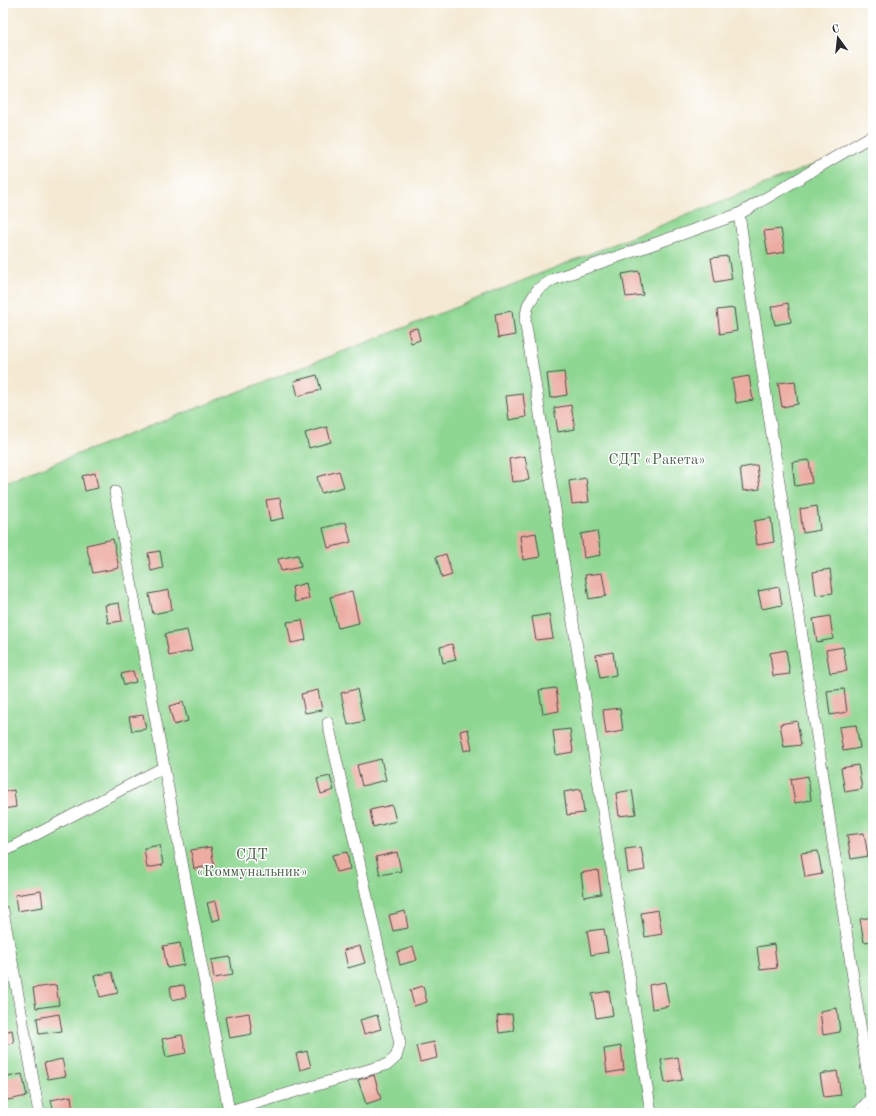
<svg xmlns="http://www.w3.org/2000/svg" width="876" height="1116" font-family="'Old Standard TT',serif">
	<rect width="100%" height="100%" fill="#fff"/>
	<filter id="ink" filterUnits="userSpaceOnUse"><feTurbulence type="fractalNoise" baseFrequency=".025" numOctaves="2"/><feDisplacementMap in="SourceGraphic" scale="8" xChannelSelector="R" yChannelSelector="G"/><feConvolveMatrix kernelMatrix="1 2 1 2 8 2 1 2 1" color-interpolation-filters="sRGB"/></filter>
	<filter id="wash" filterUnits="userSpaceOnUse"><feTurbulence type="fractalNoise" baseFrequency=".012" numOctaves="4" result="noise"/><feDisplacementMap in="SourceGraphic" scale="16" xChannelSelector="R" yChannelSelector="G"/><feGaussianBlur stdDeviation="0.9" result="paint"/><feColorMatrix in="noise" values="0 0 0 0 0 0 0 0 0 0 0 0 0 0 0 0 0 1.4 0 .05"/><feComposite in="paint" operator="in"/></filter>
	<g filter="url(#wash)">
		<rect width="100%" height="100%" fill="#f4ead4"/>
		<path fill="#8ed792" stroke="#5c815e" d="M 873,141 L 873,1113 L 3,1113 L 3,483 L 401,329 Z"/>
		<g id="blocks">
			<path fill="#ecaca2" d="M 781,229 L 785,252 L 768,255 L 764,231 Z
				M 728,256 L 732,279 L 715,282 L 711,258 Z
				M 639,271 L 643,295 L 626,297 L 622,274 Z
				M 788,303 L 791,322 L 775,325 L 771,307 Z
				M 734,308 L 737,331 L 720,334 L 717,310 Z
				M 512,311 L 515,335 L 498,338 L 495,314 Z
				M 417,328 L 420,340 L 411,343 L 408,330 Z
				M 564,372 L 567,395 L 550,398 L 547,374 Z
				M 317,375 L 321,390 L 298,396 L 294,381 Z
				M 749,376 L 753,400 L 736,403 L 732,379 Z
				M 795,381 L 798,404 L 782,407 L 778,383 Z
				M 523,394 L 526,417 L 509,420 L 506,396 Z
				M 571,405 L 575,429 L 558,432 L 554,408 Z
				M 327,427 L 331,442 L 309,448 L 305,433 Z
				M 525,456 L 529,480 L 512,482 L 509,459 Z
				M 809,460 L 812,483 L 795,486 L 792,462 Z
				M 757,465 L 760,489 L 743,491 L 740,468 Z
				M 339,471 L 344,487 L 321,493 L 317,477 Z
				M 95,473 L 98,488 L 85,491 L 82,476 Z
				M 586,478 L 589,502 L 572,504 L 569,481 Z
				M 280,498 L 284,518 L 270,521 L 266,500 Z
				M 817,506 L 820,530 L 803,533 L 800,509 Z
				M 771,518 L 774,542 L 757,545 L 754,521 Z
				M 346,522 L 351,542 L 328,548 L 323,528 Z
				M 597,531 L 601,555 L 584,558 L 581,534 Z
				M 536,533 L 540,557 L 523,560 L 520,536 Z
				M 113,539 L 119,568 L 93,573 L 86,545 Z
				M 160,551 L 163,568 L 151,571 L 148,553 Z
				M 446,554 L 452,575 L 442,578 L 436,557 Z
				M 298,555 L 301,567 L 281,571 L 278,559 Z
				M 830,569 L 833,593 L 816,595 L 813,572 Z
				M 602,573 L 606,596 L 589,599 L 585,575 Z
				M 306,583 L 309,599 L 295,602 L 292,587 Z
				M 779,587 L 782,605 L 762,609 L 758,591 Z
				M 169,590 L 172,610 L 153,614 L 149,594 Z
				M 352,591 L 359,623 L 338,628 L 330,597 Z
				M 119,603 L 122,621 L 108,623 L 105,605 Z
				M 549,614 L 553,638 L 536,640 L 532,617 Z
				M 830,616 L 833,639 L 817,642 L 813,619 Z
				M 302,620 L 306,640 L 291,643 L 287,622 Z
				M 187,630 L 192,651 L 169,656 L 165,634 Z
				M 452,644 L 456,660 L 443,663 L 440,647 Z
				M 843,647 L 847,671 L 830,673 L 826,650 Z
				M 786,650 L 790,674 L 773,676 L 770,653 Z
				M 613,652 L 616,675 L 600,678 L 596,655 Z
				M 133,671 L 136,682 L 124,685 L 121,674 Z
				M 556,688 L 559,711 L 543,714 L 539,690 Z
				M 357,689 L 364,721 L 348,725 L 341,693 Z
				M 844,689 L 847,712 L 830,715 L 827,691 Z
				M 318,690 L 322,710 L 305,713 L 301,694 Z
				M 183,702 L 188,721 L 174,725 L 169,706 Z
				M 620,708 L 623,731 L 606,734 L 603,710 Z
				M 143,715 L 146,729 L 132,731 L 129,717 Z
				M 797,721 L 801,745 L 784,747 L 780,724 Z
				M 856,725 L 860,748 L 843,751 L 839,727 Z
				M 468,729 L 472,749 L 464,751 L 460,731 Z
				M 570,729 L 573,752 L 556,755 L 553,731 Z
				M 381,759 L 386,780 L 362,786 L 357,765 Z
				M 858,765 L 862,789 L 845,792 L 841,768 Z
				M 330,776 L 334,790 L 321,794 L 317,779 Z
				M 808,776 L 811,800 L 795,803 L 791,779 Z
				M 581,789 L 584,813 L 567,815 L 564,792 Z
				M 14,790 L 16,807 L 3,809 L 3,792 Z
				M 632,790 L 636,814 L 619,816 L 616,793 Z
				M 392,805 L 396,821 L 373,827 L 370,810 Z
				M 864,833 L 868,856 L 851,859 L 847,835 Z
				M 160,845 L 163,865 L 147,868 L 144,848 Z
				M 211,847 L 214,865 L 194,869 L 191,850 Z
				M 641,847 L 645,870 L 628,873 L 625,849 Z
				M 818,851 L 822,874 L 805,877 L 801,853 Z
				M 347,852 L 350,869 L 336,872 L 332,855 Z
				M 397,852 L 401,871 L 380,875 L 376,857 Z
				M 598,870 L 601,894 L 584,897 L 581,873 Z
				M 41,891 L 43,907 L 17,911 L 15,895 Z
				M 216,901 L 220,919 L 212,921 L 207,903 Z
				M 658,910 L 662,934 L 645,937 L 641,913 Z
				M 405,911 L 408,928 L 393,931 L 389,915 Z
				M 873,917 L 873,941 L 864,942 L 860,919 Z
				M 604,929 L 608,952 L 591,955 L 587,931 Z
				M 180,943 L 184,965 L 167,968 L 163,946 Z
				M 774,944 L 777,968 L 760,970 L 757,947 Z
				M 360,946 L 365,963 L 348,968 L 344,950 Z
				M 413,947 L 417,960 L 400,965 L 397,952 Z
				M 230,957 L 233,975 L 214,978 L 211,960 Z
				M 112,972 L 118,993 L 100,997 L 94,976 Z
				M 665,982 L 669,1006 L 652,1009 L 649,985 Z
				M 56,985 L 59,1005 L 36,1008 L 33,988 Z
				M 184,985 L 186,997 L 172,1000 L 170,987 Z
				M 423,986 L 427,1002 L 414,1006 L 410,990 Z
				M 609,991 L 613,1015 L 596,1018 L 592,994 Z
				M 837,1008 L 840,1032 L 823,1035 L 820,1011 Z
				M 249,1013 L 252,1034 L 229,1038 L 225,1017 Z
				M 59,1014 L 62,1031 L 39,1034 L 37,1018 Z
				M 512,1014 L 514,1031 L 499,1033 L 497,1016 Z
				M 377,1015 L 381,1029 L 364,1034 L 360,1020 Z
				M 12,1030 L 14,1043 L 3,1045 L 3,1032 Z
				M 182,1035 L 186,1053 L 166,1057 L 162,1039 Z
				M 434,1042 L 437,1058 L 420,1062 L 416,1046 Z
				M 621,1046 L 624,1070 L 607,1073 L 604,1049 Z
				M 307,1051 L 311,1067 L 300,1070 L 296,1054 Z
				M 678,1057 L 682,1080 L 665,1083 L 661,1060 Z
				M 62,1059 L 66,1076 L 48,1079 L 44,1063 Z
				M 837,1071 L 841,1095 L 824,1097 L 820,1074 Z
				M 22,1074 L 27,1096 L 3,1101 L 3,1078 Z
				M 374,1075 L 381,1099 L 366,1104 L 358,1080 Z
				M 71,1096 L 73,1113 L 54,1113 L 51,1100 Z"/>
		</g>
	</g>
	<g filter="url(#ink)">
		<use href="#blocks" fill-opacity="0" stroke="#494844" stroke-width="1"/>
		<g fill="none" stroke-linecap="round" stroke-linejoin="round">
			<g stroke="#494844" stroke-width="12">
				<path id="service" d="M 739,214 L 871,1098
					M 115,492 L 164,767 L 229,1111
					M 3,852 L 164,767
					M 3,911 L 39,1113
					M 223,1113 L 388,1064 L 396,1057 L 400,1044 L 328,723
					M 651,1113 L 525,320 L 528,305 L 538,289 L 554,279 L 739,214 L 873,135
					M 858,1113 L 873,1096"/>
			</g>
			<use href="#service" stroke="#fff" stroke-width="11"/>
		</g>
	</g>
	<g text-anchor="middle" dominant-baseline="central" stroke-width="3" stroke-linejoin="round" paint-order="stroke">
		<g font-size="15" fill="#495f4a" stroke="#fff">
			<text x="657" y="460">СДТ «Ракета»</text>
			<text x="252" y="855">СДТ<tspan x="252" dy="17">«Коммунальник»</tspan></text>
		</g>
	</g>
	<rect width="876" height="1116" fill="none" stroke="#fff" stroke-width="16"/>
	<g transform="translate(838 38) rotate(345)" stroke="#ffffff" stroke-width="3" paint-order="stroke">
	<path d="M0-3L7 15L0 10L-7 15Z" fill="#2b2b2b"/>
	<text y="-6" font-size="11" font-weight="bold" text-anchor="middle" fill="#2b2b2b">С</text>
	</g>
</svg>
